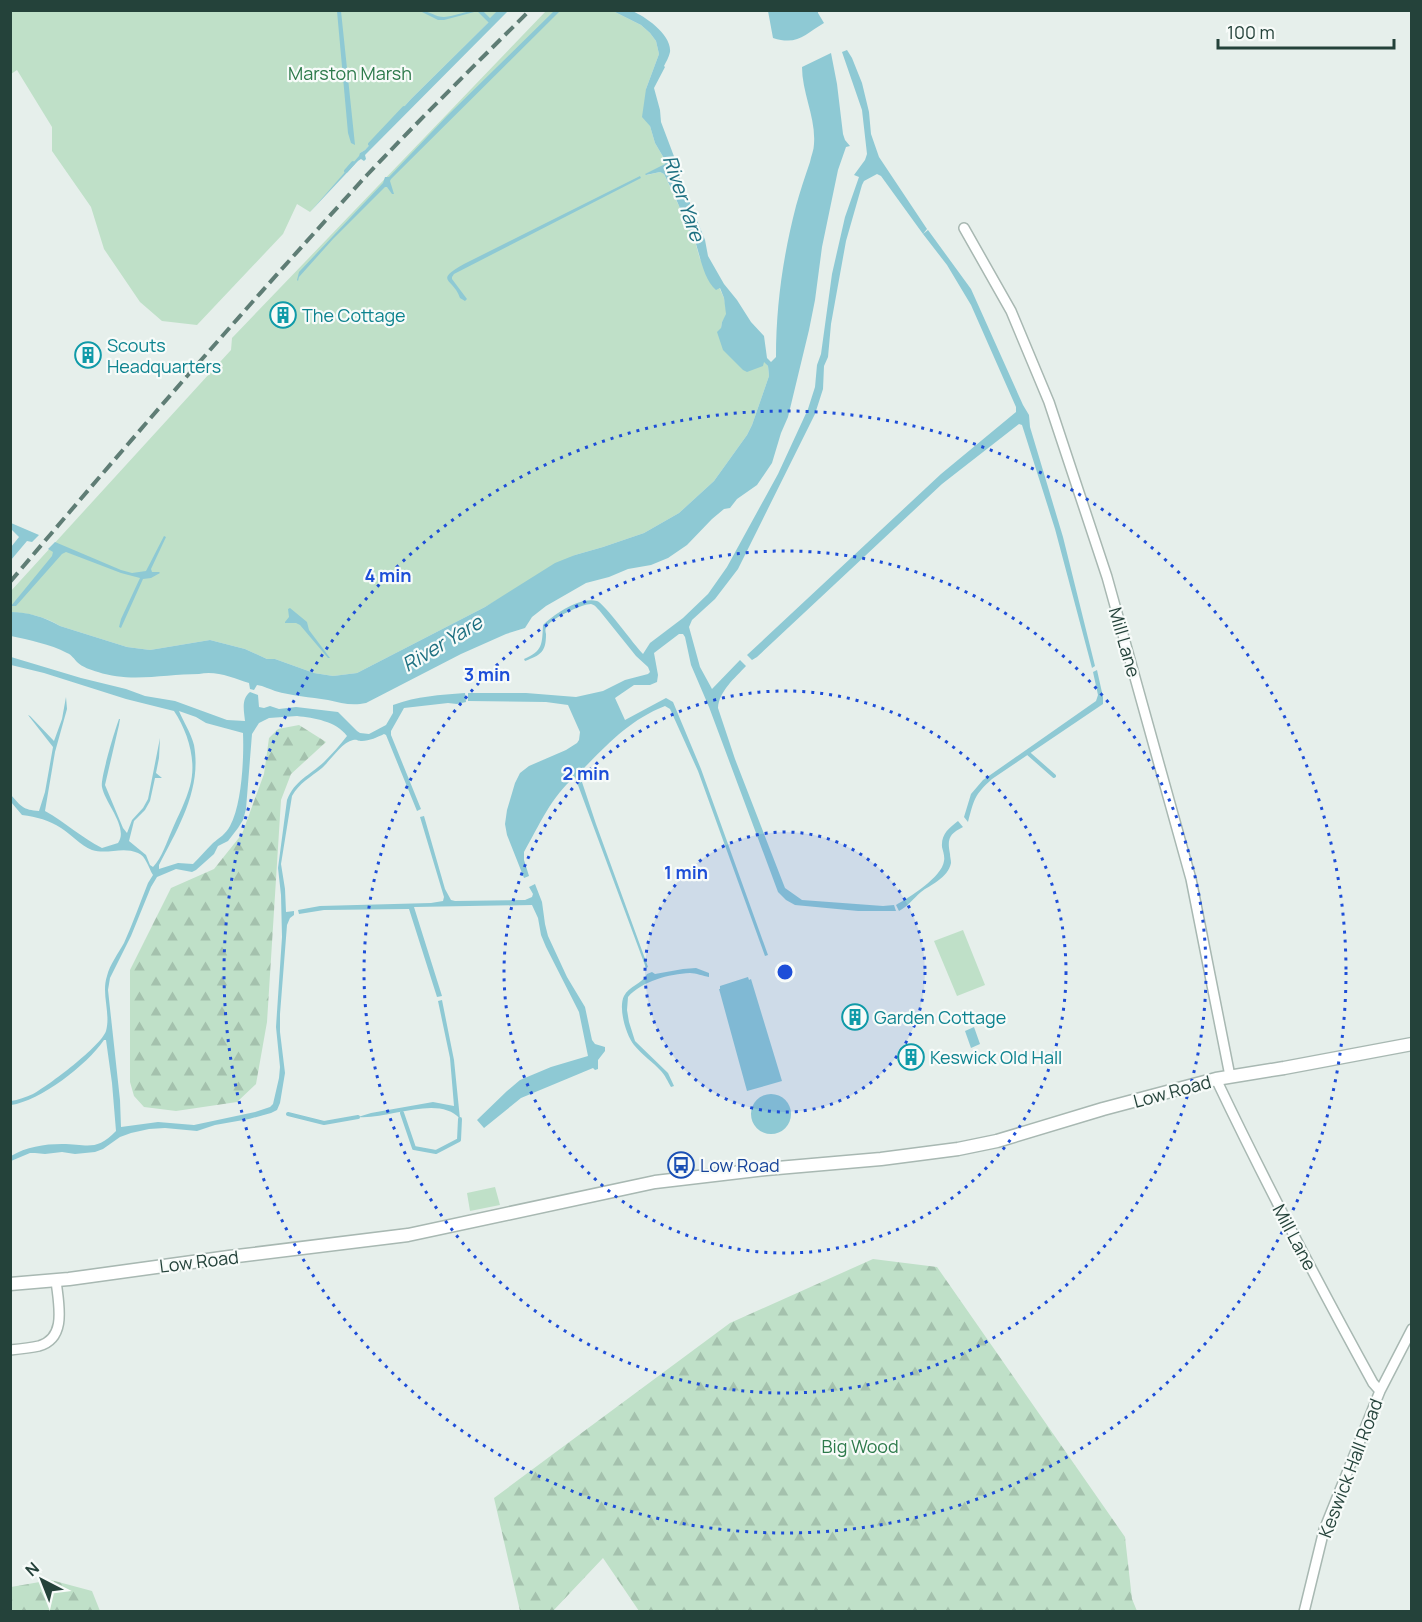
<svg xmlns="http://www.w3.org/2000/svg" width="1422" height="1622" font-family="Manrope,sans-serif">
	<defs>
		<pattern id="forest-firs" width="22" height="20" patternUnits="userSpaceOnUse" patternTransform="scale(1.5)"><rect width="22" height="20" fill="#bfe0c8"/><path d="M5 1l3.5 6h-7zM16 11l3.5 6h-7z" fill="#a4c1ad"/></pattern>
	</defs>
	<rect width="100%" height="100%" fill="#e6efeb"/>
	<path fill="#bfe0c8" d="M 11,11 L 500,11 L 411,99 L 365,150 L 360,153 L 360,156 L 310,212 L 297,204 L 283,234 L 197,325 L 162,321 L 140,302 L 104,249 L 91,207 L 52,151 L 52,127 L 17,70 L 11,74 Z
		M 546,11 L 613,11 L 641,25 L 650,33 L 656,41 L 659,54 L 646,89 L 650,126 L 655,143 L 665,160 L 665,165 L 646,174 L 647,175 L 660,172 L 664,174 L 694,238 L 700,259 L 719,287 L 724,298 L 727,314 L 722,322 L 721,328 L 764,361 L 768,366 L 769,376 L 752,425 L 747,435 L 714,481 L 679,513 L 644,533 L 603,547 L 575,555 L 485,607 L 357,673 L 333,676 L 314,673 L 275,659 L 267,659 L 245,649 L 210,640 L 150,650 L 127,647 L 60,626 C 44,616 28,613 11,612 L 10,592 L 231,350 L 232,338 Z
		M 963,930 L 985,985 L 957,996 L 934,941 Z
		M 495,1187 L 500,1205 L 470,1211 L 467,1193 Z"/>
	<path fill="url(#forest-firs)" d="M 299,725 L 326,742 L 291,774 L 281,800 L 267,1022 L 256,1084 L 237,1102 L 176,1111 L 144,1107 L 134,1096 L 130,1082 L 130,970 L 171,888 L 214,869 L 242,834 L 264,774 L 269,738 L 278,729 Z
		M 873,1259 L 937,1267 L 1125,1537 L 1132,1599 L 1137,1611 L 639,1611 L 603,1558 L 553,1611 L 520,1611 L 494,1498 L 730,1323 Z
		M 51,1580 L 92,1591 L 100,1611 L 11,1611 L 11,1587 Z"/>
	<path fill="#8ec9d4" fill-rule="evenodd" d="M 501,10 L 508,11 L 365,155 L 366,159 L 364,161 L 361,159 L 358,161 L 310,212 L 359,156 L 360,153 L 365,150 L 411,99 Z
		M 337,11 L 341,11 L 355,145 L 351,143 L 348,133 Z
		M 420,11 C 429,10 435,17 444,17 C 456,16 466,10 478,11 L 444,20 L 438,20 Z
		M 554,11 L 560,11 L 391,179 L 390,181 L 394,194 L 392,194 L 387,187 L 385,187 L 333,239 L 299,277 L 298,281 L 297,280 L 299,272 L 383,183 L 385,177 L 389,177 L 447,116 Z
		M 613,11 C 618,10 627,9 632,11 C 645,16 672,35 670,52 C 669,57 666,62 664,66 L 665,67 L 654,88 L 660,110 L 661,122 L 675,159 L 677,171 L 705,240 L 708,256 L 724,284 L 737,300 L 751,322 L 764,336 L 767,358 L 771,362 L 776,357 C 776,306 783,256 796,206 C 800,191 805,177 810,162 C 811,156 814,150 814,144 C 816,118 802,93 802,67 L 831,53 L 837,84 L 843,134 L 845,140 L 850,146 L 846,147 L 838,170 L 822,247 L 815,300 L 809,330 L 788,417 L 781,433 L 772,463 L 757,485 L 737,499 L 730,508 L 724,509 L 712,519 L 687,545 L 668,558 L 651,565 L 628,569 L 609,577 L 586,583 L 546,606 L 532,617 L 525,628 L 506,634 L 461,654 L 366,703 C 352,706 341,703 328,700 C 310,697 292,696 275,691 C 269,689 264,686 257,685 L 254,690 L 250,689 L 249,683 C 233,678 216,670 199,674 C 166,674 130,683 98,672 C 91,670 82,667 77,662 C 74,659 72,655 67,653 C 50,644 29,640 11,636 L 11,612 C 28,612 44,617 60,626 L 127,647 L 150,650 L 210,640 L 245,649 L 267,659 L 275,659 L 314,673 L 333,676 L 357,673 L 485,607 L 555,563 L 575,555 L 603,547 L 644,533 L 679,513 L 714,481 L 747,435 L 752,425 L 769,376 L 768,366 L 764,362 L 763,366 L 747,372 L 743,370 L 723,350 L 717,332 L 721,328 L 722,322 L 726,314 L 724,298 L 720,288 L 716,290 C 703,279 700,254 694,238 C 691,233 687,228 685,222 C 680,206 672,190 664,174 L 660,172 L 646,175 L 645,174 L 665,164 L 665,160 L 655,143 L 650,126 L 642,117 L 646,89 L 659,54 L 656,41 L 650,33 L 641,25 Z
		M 768,11 L 818,11 L 818,13 L 824,23 C 805,34 798,46 773,38 Z
		M 847,50 L 852,58 L 862,83 L 869,112 L 871,134 L 879,157 L 927,229 L 923,234 L 881,176 L 877,174 L 864,181 L 862,185 L 846,241 L 831,324 L 828,357 L 824,366 L 823,389 L 815,414 L 738,569 L 715,599 L 692,620 L 689,627 L 700,667 L 712,689 L 740,660 L 746,666 C 735,678 719,691 718,708 L 735,759 L 785,888 L 802,900 L 883,906 L 894,905 L 896,911 L 858,911 L 795,905 L 786,900 L 778,892 L 709,707 L 691,665 L 685,637 L 683,634 L 679,634 L 654,653 L 658,675 L 657,682 L 650,685 L 634,685 L 615,698 L 625,720 L 666,698 L 673,702 L 701,769 L 768,955 L 765,956 L 698,771 L 670,709 L 665,706 C 629,720 607,745 579,773 L 596,824 L 648,967 L 646,968 L 575,777 C 552,795 539,826 524,852 L 524,860 L 529,876 L 524,878 L 507,835 L 505,824 L 507,810 L 515,783 L 520,773 L 529,766 L 566,750 L 577,743 L 579,740 L 580,732 L 568,705 L 546,702 L 468,701 L 468,693 L 526,693 L 576,697 L 603,691 L 625,680 L 648,674 L 650,672 L 648,667 L 636,656 L 599,610 C 596,607 595,605 591,604 C 582,604 553,618 548,625 C 545,628 545,630 546,634 C 546,652 541,655 525,661 L 524,659 C 543,651 542,644 543,625 C 554,614 581,596 597,601 C 604,603 635,646 643,654 L 650,643 L 683,618 L 708,594 L 727,567 L 778,474 L 808,409 L 815,387 L 817,365 L 821,354 L 832,274 L 845,217 L 859,177 L 854,175 L 865,160 L 867,154 L 862,110 L 842,52 Z
		M 640,176 L 641,178 L 454,274 L 452,277 L 452,279 L 467,299 L 465,301 L 460,298 C 453,277 433,282 464,264 Z
		M 928,230 L 971,289 L 1023,405 L 1029,415 L 1030,427 L 1063,537 L 1095,666 L 1092,668 L 1055,529 L 1022,425 L 1019,424 L 942,484 L 757,657 L 752,660 L 747,655 L 941,474 L 1016,412 L 1016,407 L 971,305 L 947,265 L 923,234 Z
		M 11,523 L 39,535 L 32,542 L 27,541 L 11,560 L 11,547 L 19,537 L 11,529 Z
		M 164,536 L 166,537 L 151,569 L 152,572 L 159,572 L 160,573 L 151,578 L 143,579 L 121,628 L 119,627 L 121,619 L 140,578 L 121,573 L 66,552 L 62,554 L 16,606 L 11,606 L 52,556 L 53,552 L 48,549 L 55,542 L 121,570 L 132,573 L 146,571 Z
		M 290,608 L 307,622 L 309,630 L 330,658 L 328,658 L 300,625 L 296,623 L 285,623 L 285,622 L 289,617 L 288,609 Z
		M 11,657 L 81,678 L 126,689 L 145,696 L 175,701 L 227,720 L 245,721 C 244,711 241,699 250,692 L 258,695 L 259,707 L 264,708 L 270,706 L 279,709 L 296,707 L 338,712 L 357,731 L 360,733 L 369,734 L 386,725 L 393,713 L 393,705 C 418,696 439,695 465,693 L 466,702 L 457,704 L 448,703 L 404,708 L 391,731 L 391,735 L 421,809 L 417,811 L 386,735 L 384,734 C 378,737 369,741 362,741 C 357,741 358,739 353,740 C 342,742 330,761 322,768 C 311,777 299,783 292,796 L 281,864 L 285,889 L 286,912 L 294,911 L 294,915 L 290,918 L 287,925 L 280,1014 L 280,1032 L 285,1073 L 280,1103 L 277,1110 L 271,1113 L 249,1119 L 215,1125 L 197,1131 L 165,1128 L 149,1129 L 131,1133 L 120,1137 L 103,1149 L 95,1152 L 75,1154 L 62,1152 L 45,1154 L 35,1153 L 30,1153 L 11,1161 L 11,1156 C 26,1147 44,1144 62,1144 C 87,1144 96,1152 116,1131 L 112,1083 L 106,1040 L 104,1040 C 87,1065 40,1101 11,1105 L 11,1101 C 18,1100 26,1097 33,1094 C 48,1086 101,1046 106,1031 C 111,1013 101,994 107,976 C 110,964 118,954 124,943 C 133,923 140,903 148,883 L 153,875 C 148,867 146,856 138,853 C 122,846 108,855 92,850 C 80,845 72,835 61,828 C 49,820 37,817 22,815 L 11,802 L 11,795 C 21,806 23,810 39,811 L 45,792 L 53,747 L 28,715 L 30,716 L 54,741 L 62,719 L 66,697 L 67,709 L 55,752 L 45,811 C 65,822 82,838 102,848 L 118,843 C 129,828 105,803 102,787 C 100,779 115,730 119,719 L 120,719 L 119,725 L 105,785 L 123,828 L 127,833 L 132,820 L 143,808 L 148,799 L 160,738 L 159,758 L 156,773 L 162,778 L 155,778 L 150,801 L 145,810 L 134,821 L 129,841 L 146,855 L 150,865 L 153,867 C 162,858 167,841 172,830 C 178,816 186,801 190,786 C 197,761 188,732 174,711 L 126,699 L 44,673 L 11,665 ZM 179,711 L 196,717 L 206,723 L 243,733 C 244,758 242,804 230,826 C 226,834 219,838 213,843 C 206,850 200,857 193,864 L 178,863 L 159,869 L 159,865 C 178,828 202,789 194,745 C 191,733 183,721 179,711 ZM 297,716 C 314,718 336,721 347,736 C 340,745 332,754 324,762 C 309,776 295,780 287,800 L 278,868 L 281,895 L 282,937 L 276,1027 L 280,1067 L 279,1078 L 273,1104 L 270,1107 L 255,1112 L 194,1125 L 158,1122 L 121,1127 L 120,1100 L 108,990 L 110,978 L 131,936 L 151,887 L 157,877 L 176,869 L 192,872 L 196,870 L 214,854 L 218,846 L 228,841 L 238,828 L 243,820 L 246,809 L 252,734 L 259,723 L 269,718 Z
		M 1097,670 L 1103,697 L 1103,704 L 992,779 C 974,795 974,800 968,822 L 964,817 L 971,794 L 983,780 L 1096,701 L 1098,695 L 1093,672 Z
		M 424,816 L 445,889 L 451,900 L 455,901 L 525,900 L 532,897 L 533,894 L 529,887 L 535,884 L 542,902 L 545,924 L 548,936 L 567,977 L 585,1007 L 592,1040 L 595,1044 L 605,1047 L 605,1051 L 598,1060 L 598,1069 L 595,1070 L 593,1068 L 521,1098 L 484,1128 L 477,1120 L 507,1091 L 520,1080 L 551,1067 L 588,1056 L 579,1012 L 546,947 L 541,935 L 538,918 L 532,905 L 414,907 L 442,996 L 437,997 L 409,909 L 324,910 L 299,914 L 298,910 L 320,906 L 431,903 L 443,901 L 444,897 L 420,817 Z
		M 958,821 L 963,827 C 949,834 947,839 950,854 C 950,857 951,860 951,863 C 948,878 930,885 921,892 C 913,899 908,906 899,911 L 896,905 C 910,897 942,877 944,861 C 945,857 943,851 942,847 C 941,834 949,828 958,821 Z
		M 696,968 L 709,973 L 709,977 C 703,976 696,973 690,973 C 669,974 642,981 628,997 L 627,1010 L 629,1022 L 635,1041 L 668,1073 L 674,1086 L 671,1087 C 668,1082 665,1075 661,1071 C 653,1062 642,1055 634,1045 C 626,1035 618,1008 624,996 C 629,986 642,984 647,974 L 652,972 L 655,974 L 683,969 Z
		M 748,977 L 749,980 L 751,979 L 782,1081 L 747,1091 L 719,989 L 720,989 L 720,986 Z
		M 442,1000 L 454,1060 L 460,1119 C 439,1094 388,1120 358,1117 L 371,1113 L 433,1102 L 454,1106 L 450,1058 L 438,1001 Z
		M 974,1027 L 980,1044 L 971,1048 L 965,1031 Z
		M751 1114a20 20 0 1 1 40 0a20 20 0 1 1-40 0Z"/>
	<g fill="none" stroke-linecap="round" stroke-linejoin="round">
		<path stroke="#8ec9d4" stroke-width="4" d="M 479,10 L 490,21 L 501,10
			M 370,144 L 404,108
			M 346,171 L 353,163
			M 1029,754 L 1054,776
			M 402,1113 L 414,1148 L 436,1152 L 459,1140 L 460,1119
			M 288,1114 L 324,1123 L 358,1117"/>
		<g stroke="#a8b8b2" stroke-width="12">
			<path id="minor" d="M 964,228 L 1011,311 L 1049,402 L 1107,577 L 1191,879 L 1230,1076
				M 1216,1079 C 1265,1182 1318,1283 1373,1383 L 1380,1391
				M 10,1350 C 20,1349 30,1348 39,1346 C 68,1338 58,1302 56,1280
				M 1304,1612 L 1324,1530 L 1380,1391 L 1412,1329"/>
		</g>
		<g stroke="#a8b8b2" stroke-width="15">
			<path id="tertiary" d="M 10,1284 L 69,1279 L 229,1257 L 408,1235 L 655,1182 L 766,1169 L 881,1159 L 958,1149 L 997,1141 L 1103,1109 L 1216,1079 L 1284,1068 L 1412,1044"/>
		</g>
		<use href="#minor" stroke="#fff" stroke-width="9"/>
		<use href="#tertiary" stroke="#fff" stroke-width="12"/>
		<path stroke="#5f7d75" stroke-width="4" stroke-dasharray="12 6" stroke-linecap="butt" d="M 10,582 C 127,444 245,308 367,175 C 420,119 475,65 530,10"/>
	</g>
	<circle cx="785" cy="972" r="140" fill="#1d4ed8" fill-opacity=".12"/>
	<g fill="none" stroke="#1d4ed8" stroke-width="3" stroke-dasharray="3 6">
		<circle cx="785" cy="972" r="140"/>
		<circle cx="785" cy="972" r="281"/>
		<circle cx="785" cy="972" r="421"/>
		<circle cx="785" cy="972" r="561"/>
	</g>
	<defs>
		<g id="building-ring" transform="scale(1.35)"><circle r="9.5" fill="#f7fbf9" stroke="#0f9aa8" stroke-width="1.5"/><path d="M-4-6H4V6H1V3H-1V6H-4ZM-2.5-4.3h1.7v1.8h-1.7ZM.8-4.3h1.7v1.8H.8ZM-2.5-1h1.7V.8h-1.7ZM.8-1h1.7V.8H.8Z" fill="#0f9aa8"/></g>
		<g id="bus-ring" transform="scale(1.35)"><circle r="9.5" fill="#f7fbf9" stroke="#1a4fb4" stroke-width="1.5"/><path d="M-5-6H5V4H4V6H2V4H-2V6H-4V4H-5ZM-3.5-4V0h7V-4ZM-3.5 1.2v1.5H-2V1.2ZM2 1.2v1.5H3.5V1.2Z" fill="#1a4fb4"/></g>
	</defs>
	<g fill-rule="evenodd">
		<use href="#building-ring" x="283" y="315"/>
		<use href="#building-ring" x="88" y="355"/>
		<use href="#building-ring" x="855" y="1017"/>
		<use href="#building-ring" x="911" y="1057"/>
		<use href="#bus-ring" x="681" y="1165"/>
	</g>
	<g text-anchor="middle" dominant-baseline="central" stroke-width="4.5" stroke-linejoin="round" paint-order="stroke">
		<g font-size="18" fill="#2d7a4b" stroke="#f7fbf9">
			<text x="350" y="73">Marston Marsh</text>
			<text x="860" y="1446">Big Wood</text>
		</g>
		<g font-size="18" fill="#0d838f" stroke="#f7fbf9" text-anchor="start">
			<text x="302" y="315">The Cottage</text>
			<text x="107" y="345">Scouts<tspan x="107" dy="21">Headquarters</tspan></text>
			<text x="874" y="1017">Garden Cottage</text>
			<text x="930" y="1057">Keswick Old Hall</text>
		</g>
		<g font-size="18" fill="#24423a" stroke="#f7fbf9">
			<text transform="translate(1125 642) rotate(74)">Mill Lane</text>
			<text transform="translate(1172 1091) rotate(-15)">Low Road</text>
			<text transform="translate(1295 1237) rotate(62)">Mill Lane</text>
			<text transform="translate(199 1261) rotate(-7)">Low Road</text>
			<text transform="translate(1350 1468) rotate(-69)">Keswick Hall Road</text>
		</g>
		<g font-size="18" fill="#164399" stroke="#f7fbf9" text-anchor="start">
			<text x="700" y="1165">Low Road</text>
		</g>
		<g font-size="20" font-style="italic" fill="#1c6f80" stroke="#f7fbf9">
			<text transform="translate(684 198) rotate(71)">River Yare</text>
			<text transform="translate(442 643) rotate(-31)">River Yare</text>
		</g>
	</g>
	<circle cx="785" cy="972" r="9" fill="#1d4ed8" stroke="#f7fbf9" stroke-width="3"/>
	<g font-size="18" text-anchor="middle" font-weight="bold" fill="#1d4ed8" stroke="#f7fbf9" stroke-width="4.5" stroke-linejoin="round" paint-order="stroke">
		<text x="388" y="582">4 min</text>
		<text x="487" y="681">3 min</text>
		<text x="586" y="780">2 min</text>
		<text x="686" y="879">1 min</text>
	</g>
	<rect width="1422" height="1622" fill="none" stroke="#24423a" stroke-width="24"/>
	<g transform="translate(42 1580) rotate(318)" stroke="#f7fbf9" stroke-width="4.5" paint-order="stroke">
	<path d="M0-4.5L10 22L0 15L-10 22Z" fill="#24423a"/>
	<text y="-9" font-size="16" font-weight="bold" text-anchor="middle" fill="#24423a">N</text>
	</g>
	<path d="M1218 39v9h176v-9" fill="none" stroke="#24423a" stroke-width="3"/>
	<text x="1227" y="39" font-size="18" fill="#24423a" stroke="#f7fbf9" stroke-width="4.5" paint-order="stroke">100 m</text>
</svg>
